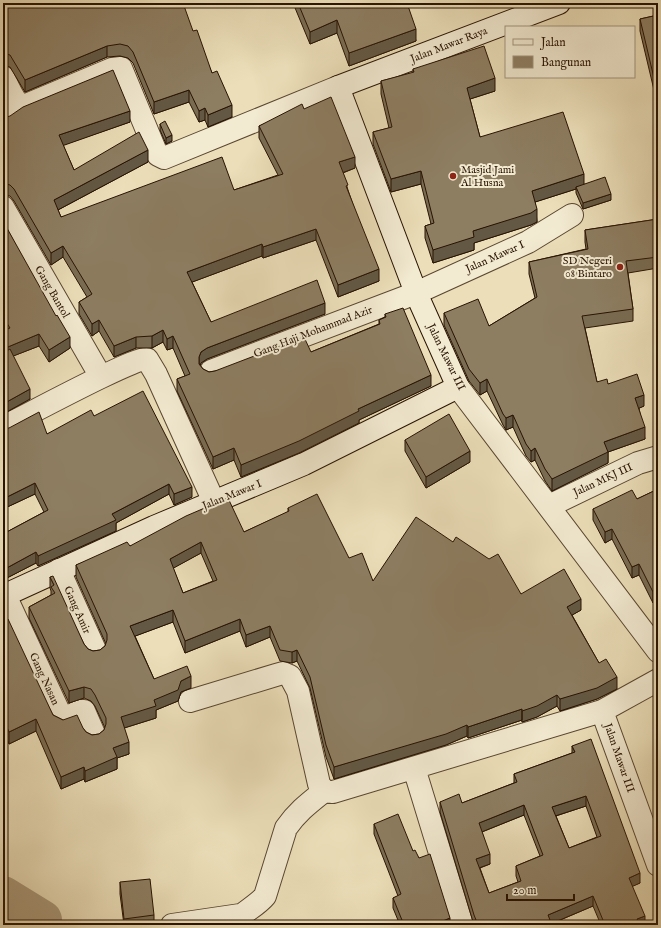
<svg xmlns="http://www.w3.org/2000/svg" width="661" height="928" font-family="'IM FELL English',serif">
	<rect width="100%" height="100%" fill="#ebdeb8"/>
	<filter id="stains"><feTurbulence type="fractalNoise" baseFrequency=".005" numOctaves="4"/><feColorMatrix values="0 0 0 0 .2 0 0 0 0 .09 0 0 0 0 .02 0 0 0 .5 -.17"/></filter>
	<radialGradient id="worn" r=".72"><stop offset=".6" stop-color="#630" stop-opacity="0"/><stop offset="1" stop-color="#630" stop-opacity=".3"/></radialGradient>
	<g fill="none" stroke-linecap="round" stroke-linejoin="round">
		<path stroke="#a9997a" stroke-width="40" d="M 3,896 L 42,920 L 40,925"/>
		<g stroke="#594630" stroke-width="24">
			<path id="street" d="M 3,77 C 8,85 14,104 24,106 L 112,69 L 121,68 L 156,152 L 158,155 L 164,158 L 338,87
				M 3,117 L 21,105
				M 3,207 L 101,377
				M 211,371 L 416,293 L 528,242 L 572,215
				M 458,387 L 658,651
				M 3,427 C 22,418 136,356 147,359 L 156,374 L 214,502
				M 549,506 L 638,463 L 658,457
				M 59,570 L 95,650
				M 5,595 L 61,716 L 63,719 L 80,711 L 84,711 L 94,734
				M 658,680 L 602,711 L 658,865
				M 190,701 L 276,675 L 283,673 L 290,676 L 298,691 L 319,784 L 324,791
				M 414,768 L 462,925
				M 172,925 L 240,915
				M 232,925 C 241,912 255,908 265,896 L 286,828 C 297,812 309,803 324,791 L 333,792 L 602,711"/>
		</g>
		<g stroke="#281302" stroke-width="24">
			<path id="secondary" d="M 3,596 L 154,527 L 304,464 L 458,387 L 416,293 L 338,87 L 559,3"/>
		</g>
		<use href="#street" stroke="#f2ead1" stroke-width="22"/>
		<use href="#secondary" stroke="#f2ead1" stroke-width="22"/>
	</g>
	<path fill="#796c53" stroke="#281302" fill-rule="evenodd" d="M 3,3 L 193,31 L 232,117 L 208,127 L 205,120 L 199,122 L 189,102 L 154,114 L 133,63 L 128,58 L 120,56 L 107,57 L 25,92 L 10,67 L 3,65 Z
		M 293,3 L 407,3 L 416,41 L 349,66 L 337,33 L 310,44 Z
		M 658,15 L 658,107 L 640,31 L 640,19 Z
		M 413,69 L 495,91 L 470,99 L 480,137 L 584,184 L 611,200 L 583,209 L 576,193 L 576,189 L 535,202 L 537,222 L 531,225 L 474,243 L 474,250 L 433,263 L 425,238 L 425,226 L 431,224 L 421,184 L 391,192 L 373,144 L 373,132 L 389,128 L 381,94 L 381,81 L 413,73 Z
		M 304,109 L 355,168 L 343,173 L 348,190 L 379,281 L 338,297 L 316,240 L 263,258 L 262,256 L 192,282 L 211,322 L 325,314 L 207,359 L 201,363 L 200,365 L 203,369 L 209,372 L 215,371 L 311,352 L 379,324 L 379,320 L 385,317 L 385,314 L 431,386 L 359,420 L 359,423 L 299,453 L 241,477 L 234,460 L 213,469 L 177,391 L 177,379 L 185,376 L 173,348 L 167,350 L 163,342 L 152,348 L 136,348 L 114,357 L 99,331 L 92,336 L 79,314 L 79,302 L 87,297 L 63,257 L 51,265 L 14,201 L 10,196 L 3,195 L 3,118 L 130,122 L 63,145 L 74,170 L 148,162 L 58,210 L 61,217 L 234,190 L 278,175 L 259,138 L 259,126 Z
		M 160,124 L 172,141 L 166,144 L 160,130 Z
		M 658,219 L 658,268 L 628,273 L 633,309 L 633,321 L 585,328 L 597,382 L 608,384 L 644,406 L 639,408 L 645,439 L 608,452 L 608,463 L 552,491 L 545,481 L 535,460 L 531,462 L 526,456 L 513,427 L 506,430 L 503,425 L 487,391 L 480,395 L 469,381 L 444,325 L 444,313 L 489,326 L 535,298 L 529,274 L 529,262 L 586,249 L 585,242 L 585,230 Z
		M 3,221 L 70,348 L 49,362 L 39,346 L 13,356 L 30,399 L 3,414 L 3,331 L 4,330 L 3,328 Z
		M 94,416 L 192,497 L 174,505 L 169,494 L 116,523 L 116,531 L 38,566 L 36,563 L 3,580 L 3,582 L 3,534 L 44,512 L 35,494 L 3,509 L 47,434 Z
		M 405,440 L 470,462 L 426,488 L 405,451 Z
		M 658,489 L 658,609 L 655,602 L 653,603 L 639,575 L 632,578 L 612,539 L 605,543 L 593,520 L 593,509 L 637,499 Z
		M 288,508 L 349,558 L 373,581 L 521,594 L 581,610 L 572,615 L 599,663 L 617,689 L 597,699 L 560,711 L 557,706 L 537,717 L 522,722 L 522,720 L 468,738 L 467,736 L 446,745 L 334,779 L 326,757 L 310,688 L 297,661 L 292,663 L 280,661 L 270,637 L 246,647 L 240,631 L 185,653 L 173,622 L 135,636 L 154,679 L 191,688 L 181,692 L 178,701 L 156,710 L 156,718 L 124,728 L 129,754 L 117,758 L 117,769 L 85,782 L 84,779 L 61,789 L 36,731 L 9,744 L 4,732 L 3,733 L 3,621 L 53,715 L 63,720 L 83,728 L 86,732 L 92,735 L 99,734 L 104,730 L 105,728 L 95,706 L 91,701 L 84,698 L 69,703 L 29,618 L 29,607 L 51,595 L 51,591 L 50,588 L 50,577 L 84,644 L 88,649 L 93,651 L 100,650 L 105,646 L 106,644 L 76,577 L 76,565 L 130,546 L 244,532 L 288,512 ZM 201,553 L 213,581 L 183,593 L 173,568 Z
		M 572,746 L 640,883 L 632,886 L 645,925 L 601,925 L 593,906 L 551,924 L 552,925 L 474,925 L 440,812 L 440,802 L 462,803 L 514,783 L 514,774 L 572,753 ZM 586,806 L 597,837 L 569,848 L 556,816 ZM 524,815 L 540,856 L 516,866 L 516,876 L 518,882 L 489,893 L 480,868 L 490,864 L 482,832 Z
		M 374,824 L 413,851 L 419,858 L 450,925 L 400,925 L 393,908 L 393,898 L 398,896 L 374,834 Z
		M 120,882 L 154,915 L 154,925 L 124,925 L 120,894 Z"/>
	<path fill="#635844" stroke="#281302" d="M 337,20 L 337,33 L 310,44 L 310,32 Z
		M 416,29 L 416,41 L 349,66 L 349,53 Z
		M 107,46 L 107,57 L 25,92 L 25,80 Z
		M 3,53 L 4,53 L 4,65 L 3,65 Z
		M 495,78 L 495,91 L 467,100 L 467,88 Z
		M 189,90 L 189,102 L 154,114 L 154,102 Z
		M 232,105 L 232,117 L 208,127 L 208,115 Z
		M 205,108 L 205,120 L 199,122 L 199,111 Z
		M 130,111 L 130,122 L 59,147 L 59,135 Z
		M 172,135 L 172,141 L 166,144 L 166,138 Z
		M 148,150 L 148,162 L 54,212 L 54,200 Z
		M 355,157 L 355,168 L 339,174 L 339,162 Z
		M 421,171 L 421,184 L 391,192 L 391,179 Z
		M 584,174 L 584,187 L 576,187 L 576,189 L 532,203 L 532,191 Z
		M 611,194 L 611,200 L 583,209 L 583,203 Z
		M 537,209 L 537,222 L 531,225 L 474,243 L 474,250 L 433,263 L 433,250 L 473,231 Z
		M 316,229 L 316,240 L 263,258 L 263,247 Z
		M 262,244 L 262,256 L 187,284 L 187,272 Z
		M 63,246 L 63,257 L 51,265 L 51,253 Z
		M 379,269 L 379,281 L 338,297 L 338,285 Z
		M 325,303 L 325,314 L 207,359 L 201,363 L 199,369 L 199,357 L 201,352 L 207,348 Z
		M 99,320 L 99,331 L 92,336 L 92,324 Z
		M 163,330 L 163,342 L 152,348 L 152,336 Z
		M 39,334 L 39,346 L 3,360 L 3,349 Z
		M 173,336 L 173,348 L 167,350 L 167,339 Z
		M 70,337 L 70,348 L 49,362 L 49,350 Z
		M 136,337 L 136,348 L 114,357 L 114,346 Z
		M 431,375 L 431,386 L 359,420 L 359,423 L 299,453 L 241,477 L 241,465 L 358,409 Z
		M 487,379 L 487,391 L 480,395 L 480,383 Z
		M 30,389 L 30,399 L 3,414 L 3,404 Z
		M 644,395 L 644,406 L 635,410 L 635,398 Z
		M 513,415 L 513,427 L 506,430 L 506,418 Z
		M 645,427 L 645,439 L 608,452 L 608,463 L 552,491 L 552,479 L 604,442 Z
		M 234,448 L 234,460 L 213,469 L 213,457 Z
		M 535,448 L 535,460 L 531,462 L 531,451 Z
		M 470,451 L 470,462 L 426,488 L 426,477 Z
		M 35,483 L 35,494 L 3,509 L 3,499 Z
		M 169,484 L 169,494 L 116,523 L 116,531 L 38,566 L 38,556 L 112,514 Z
		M 192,487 L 192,497 L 174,505 L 174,494 Z
		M 612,529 L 612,539 L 605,543 L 605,532 Z
		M 201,542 L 201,553 L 170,570 L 170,559 Z
		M 36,552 L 36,563 L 3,580 L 3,582 L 3,570 Z
		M 639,564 L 639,575 L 632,578 L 632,567 Z
		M 655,591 L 655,602 L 653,603 L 653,592 Z
		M 581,599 L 581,610 L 567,618 L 567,607 Z
		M 173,610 L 173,622 L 130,638 L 130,626 Z
		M 240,619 L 240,631 L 185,653 L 185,641 Z
		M 270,626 L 270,637 L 246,647 L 246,635 Z
		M 297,650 L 297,661 L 292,663 L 292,652 Z
		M 191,676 L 191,688 L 181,692 L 178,701 L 156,710 L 156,718 L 121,729 L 121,717 L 181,681 Z
		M 617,677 L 617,689 L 597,699 L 560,711 L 560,699 Z
		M 84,687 L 84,698 L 69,703 L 69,691 Z
		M 557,695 L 557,706 L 537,717 L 522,722 L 522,711 Z
		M 522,709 L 522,720 L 468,738 L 468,727 Z
		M 36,719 L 36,731 L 9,744 L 9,732 Z
		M 3,721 L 4,721 L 4,732 L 3,733 Z
		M 467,725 L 467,736 L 446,745 L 334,779 L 334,767 Z
		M 129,742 L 129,754 L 117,758 L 117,769 L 85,782 L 85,771 L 113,748 Z
		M 84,767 L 84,779 L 61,789 L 61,777 Z
		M 586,796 L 586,806 L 552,817 L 552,807 Z
		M 524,805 L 524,815 L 479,833 L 479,823 Z
		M 490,854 L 490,864 L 476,869 L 476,859 Z
		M 640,873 L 640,883 L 629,888 L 629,878 Z
		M 593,896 L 593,906 L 548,925 L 548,915 Z
		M 645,916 L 645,925 L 637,925 L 637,919 Z
		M 450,918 L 450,925 L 438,925 L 438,923 Z"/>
	<path fill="#8d7d61" stroke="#281302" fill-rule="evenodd" d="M 3,3 L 183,3 L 193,31 L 197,30 L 212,73 L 217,71 L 232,105 L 208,115 L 205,108 L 199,111 L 189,90 L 154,102 L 133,52 L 128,46 L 120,44 L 107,46 L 25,80 L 10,55 L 3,53 Z
		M 298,3 L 407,3 L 416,29 L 349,53 L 337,20 L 310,32 Z
		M 658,15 L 658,95 L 640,19 Z
		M 484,46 L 495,78 L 467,88 L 480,137 L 563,112 L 584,174 L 532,191 L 537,209 L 531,213 L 473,231 L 474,237 L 433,250 L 425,226 L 434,223 L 421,171 L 391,179 L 373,132 L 392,127 L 381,81 L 414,72 L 413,69 Z
		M 113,70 L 130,111 L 59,135 L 74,170 L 139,132 L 148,150 L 54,200 L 61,217 L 222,157 L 234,190 L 283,174 L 259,126 L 302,104 L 304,109 L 331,97 L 355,157 L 339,162 L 348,185 L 346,186 L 379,269 L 338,285 L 316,229 L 263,247 L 262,244 L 187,272 L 211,322 L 317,280 L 325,303 L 207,348 L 201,352 L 199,357 L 199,364 L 203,369 L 209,372 L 215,371 L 304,337 L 311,352 L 380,324 L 379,320 L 386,317 L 385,314 L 403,308 L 431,375 L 358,409 L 359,411 L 299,441 L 241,465 L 234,448 L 213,457 L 177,379 L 190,374 L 173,336 L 167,339 L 163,330 L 152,336 L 136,337 L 114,346 L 99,320 L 92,324 L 79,302 L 92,294 L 63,246 L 51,253 L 14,189 L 10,185 L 3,183 L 3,118 L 10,116 L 23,107 Z
		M 165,121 L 172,135 L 166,138 L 160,124 Z
		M 605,177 L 611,194 L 583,203 L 576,187 Z
		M 658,219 L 658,257 L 626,261 L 633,309 L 582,316 L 597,382 L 607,379 L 608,384 L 637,374 L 644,395 L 635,398 L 645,427 L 604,442 L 608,452 L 552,479 L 545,469 L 535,448 L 531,451 L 526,444 L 513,415 L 506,418 L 503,414 L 487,379 L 480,383 L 469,369 L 444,313 L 478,299 L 489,326 L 537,297 L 529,262 L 588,249 L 585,230 Z
		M 3,221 L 56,316 L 57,315 L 70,337 L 49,350 L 39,334 L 3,349 L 3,331 L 10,328 L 3,317 L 3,296 L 5,295 L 3,292 Z
		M 10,349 L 30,389 L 3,404 L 3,353 Z
		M 143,391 L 192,487 L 174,494 L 169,484 L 112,514 L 116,520 L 38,556 L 36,552 L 3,570 L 3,534 L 48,510 L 35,483 L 3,499 L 3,429 L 9,428 L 39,412 L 47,434 L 91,410 L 94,416 Z
		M 449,414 L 470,451 L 426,477 L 405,440 Z
		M 658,489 L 658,598 L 655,591 L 653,592 L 639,564 L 632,567 L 612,529 L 605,532 L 593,509 L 632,490 L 637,499 Z
		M 317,494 L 349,558 L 362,553 L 373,581 L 416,517 L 453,542 L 456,537 L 489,559 L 498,554 L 521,594 L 564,569 L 581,599 L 567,607 L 599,663 L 606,659 L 617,677 L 597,688 L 560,699 L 557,695 L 537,706 L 522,711 L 522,709 L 468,727 L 467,725 L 446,734 L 334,767 L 326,745 L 310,677 L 297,650 L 292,652 L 280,650 L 270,626 L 246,635 L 240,619 L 185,641 L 173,610 L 130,626 L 154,679 L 187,666 L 191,676 L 181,681 L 178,690 L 154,700 L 156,706 L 121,717 L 129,742 L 113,748 L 117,757 L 85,771 L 84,767 L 61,777 L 36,719 L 9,732 L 4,721 L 3,721 L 3,621 L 8,619 L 53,715 L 63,720 L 77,715 L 83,728 L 86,732 L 92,735 L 99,734 L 104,730 L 106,724 L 106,718 L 95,695 L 91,689 L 84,687 L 69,691 L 29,607 L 55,593 L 51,587 L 54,585 L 50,577 L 53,576 L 84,644 L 88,649 L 93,651 L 100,650 L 105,646 L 107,640 L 107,634 L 76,565 L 127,542 L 130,546 L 186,516 L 228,498 L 244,532 L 289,511 L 288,508 ZM 201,542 L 217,580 L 183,593 L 170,559 Z
		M 591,739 L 640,873 L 629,878 L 645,916 L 637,919 L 640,925 L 605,925 L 593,896 L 548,915 L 552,925 L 478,925 L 474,915 L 440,802 L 459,794 L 462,803 L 517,782 L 514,774 L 575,752 L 572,746 ZM 586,796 L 601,836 L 569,848 L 552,807 ZM 524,805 L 543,855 L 516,866 L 521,881 L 489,893 L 476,859 L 490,854 L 479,823 Z
		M 398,814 L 413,851 L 415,850 L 419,858 L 430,854 L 450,918 L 438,923 L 439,925 L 404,925 L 393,898 L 401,894 L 374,824 Z
		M 150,879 L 154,915 L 124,919 L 120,882 Z"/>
	<g fill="#8f2418" stroke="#f2ead1" stroke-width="1.5">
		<circle cx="453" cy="176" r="4"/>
		<circle cx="620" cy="267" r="4"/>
	</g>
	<g text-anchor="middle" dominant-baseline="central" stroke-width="4" stroke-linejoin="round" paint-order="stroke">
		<g font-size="11" fill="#281302" stroke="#f2ead1">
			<text transform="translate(449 45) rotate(-21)">Jalan Mawar Raya</text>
			<text transform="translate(495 257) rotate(-24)">Jalan Mawar I</text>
			<text transform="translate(52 292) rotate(60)">Gang Bantol</text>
			<text transform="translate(313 332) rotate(-21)">Gang Haji Mohammad Azir</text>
			<text transform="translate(446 357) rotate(64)">Jalan Mawar III</text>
			<text transform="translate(603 480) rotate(-25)">Jalan MKJ III</text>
			<text transform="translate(232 495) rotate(-22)">Jalan Mawar I</text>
			<text transform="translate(77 610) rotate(66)">Gang Amir</text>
			<text transform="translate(44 679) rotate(65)">Gang Nasan</text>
			<text transform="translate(619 758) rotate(71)">Jalan Mawar III</text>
		</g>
		<g font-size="11" fill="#281302" stroke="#f2ead1" text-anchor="start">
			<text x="461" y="170">Masjid Jami<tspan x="461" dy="13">Al Husna</tspan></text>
			<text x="612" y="261" text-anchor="end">SD Negeri<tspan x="612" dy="13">08 Bintaro</tspan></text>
		</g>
	</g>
	<rect width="661" height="928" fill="none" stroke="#ebdeb8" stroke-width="16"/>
	<rect x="4" y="4" width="653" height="920" fill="none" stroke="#281302" stroke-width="2"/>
	<rect x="8" y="8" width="645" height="912" fill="none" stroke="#281302"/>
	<rect x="505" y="26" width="130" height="52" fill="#f2ead1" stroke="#a1947e"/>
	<rect x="513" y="39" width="20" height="6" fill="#f2ead1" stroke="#a1947e"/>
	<text x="541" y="46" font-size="12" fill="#281302">Jalan</text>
	<rect x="513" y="56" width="20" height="12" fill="#8d7d61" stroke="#a1947e"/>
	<text x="541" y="66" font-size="12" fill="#281302">Bangunan</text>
	<path d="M507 894v6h67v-6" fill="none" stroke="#281302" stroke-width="2"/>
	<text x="513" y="894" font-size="12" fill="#281302" stroke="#f2ead1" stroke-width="3" paint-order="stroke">20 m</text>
	<rect width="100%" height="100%" filter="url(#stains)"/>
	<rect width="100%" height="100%" fill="url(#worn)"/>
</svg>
